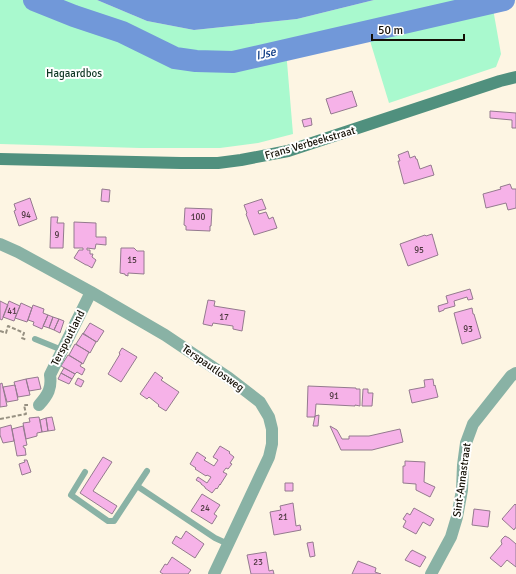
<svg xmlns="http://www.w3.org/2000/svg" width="516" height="574" font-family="Signika,sans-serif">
	<rect width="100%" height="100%" fill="#fdf5e3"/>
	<path fill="#a9f9ce" d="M 0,0 L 97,0 L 147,21 L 194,30 L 297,19 L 374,0 L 504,0 L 492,3 L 501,54 L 496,67 L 389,103 L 367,31 L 286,50 L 293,134 L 258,143 L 220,148 L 140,148 L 0,144 Z"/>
	<path fill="#7198d9" d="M 97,0 L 374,0 L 297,19 L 194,30 L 147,21 Z"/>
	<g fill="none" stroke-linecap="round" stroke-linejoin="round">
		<path stroke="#7198d9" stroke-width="22" d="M 34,0 L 74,16 L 122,32 L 175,58 L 196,61 L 233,62 L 504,0"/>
	</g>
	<path fill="#f6b2e8" stroke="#947a8e" d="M 352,91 L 357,106 L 331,114 L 326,99 Z
		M 490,111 L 516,113 L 516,128 L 512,128 L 512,120 L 490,118 Z
		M 311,118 L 312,125 L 304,127 L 302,120 Z
		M 408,151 L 410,158 L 415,156 L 416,159 L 417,159 L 420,169 L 431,165 L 434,175 L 404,184 L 399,165 L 398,161 L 400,161 L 398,155 Z
		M 510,184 L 512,189 L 516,189 L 516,208 L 508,210 L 506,203 L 486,208 L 483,194 L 501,189 L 500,187 Z
		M 102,189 L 110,190 L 109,202 L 101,201 Z
		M 30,198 L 37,219 L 19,226 L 14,211 L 16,210 L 14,204 Z
		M 262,199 L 266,209 L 258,211 L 259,214 L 266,212 L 269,219 L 273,217 L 277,228 L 254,235 L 246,214 L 247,213 L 244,205 Z
		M 185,208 L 212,209 L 211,226 L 210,226 L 210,231 L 186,230 L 186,226 L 184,225 Z
		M 51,217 L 58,217 L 57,223 L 64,223 L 63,248 L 50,248 Z
		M 74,222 L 96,223 L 96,237 L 106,237 L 106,245 L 96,244 L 95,249 L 87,248 L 87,250 L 90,250 L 90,254 L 93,254 L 92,257 L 96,260 L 92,268 L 87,265 L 86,265 L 74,258 L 79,250 L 83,250 L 83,248 L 74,248 Z
		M 432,234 L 438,255 L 408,266 L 400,244 L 425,235 L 426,236 Z
		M 121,248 L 134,248 L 137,251 L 144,251 L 144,274 L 128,273 L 128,276 L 125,275 L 125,274 L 120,273 Z
		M 470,289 L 473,299 L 468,300 L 467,297 L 454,301 L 455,306 L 444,309 L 444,310 L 439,312 L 438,306 L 448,303 L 446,296 Z
		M 208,300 L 215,301 L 214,306 L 245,311 L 242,331 L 233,329 L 233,326 L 213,323 L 212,326 L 203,324 Z
		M 0,301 L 8,305 L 2,320 L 0,319 Z
		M 9,301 L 20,306 L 14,321 L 3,317 Z
		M 21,303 L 32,308 L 27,322 L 15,318 Z
		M 33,305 L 44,309 L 43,313 L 48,315 L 42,329 L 33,325 L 34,322 L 28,320 Z
		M 472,308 L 473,314 L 474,314 L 481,338 L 462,344 L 454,313 Z
		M 48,315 L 53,317 L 49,328 L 43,326 Z
		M 53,317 L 59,319 L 54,330 L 49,328 Z
		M 59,319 L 64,321 L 60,333 L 54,330 Z
		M 90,323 L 104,331 L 97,342 L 83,334 Z
		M 83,333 L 96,342 L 90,353 L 76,344 Z
		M 75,344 L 89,352 L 83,364 L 69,355 Z
		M 122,348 L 137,357 L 121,382 L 108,374 L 120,354 L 119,353 Z
		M 68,355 L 82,363 L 80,366 L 85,369 L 82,375 L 77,372 L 75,374 L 61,366 Z
		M 64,368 L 75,374 L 72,379 L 61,373 Z
		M 155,372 L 163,378 L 161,380 L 179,392 L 166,411 L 158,406 L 159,405 L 149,397 L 147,399 L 140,394 Z
		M 61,373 L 72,379 L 69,384 L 58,379 Z
		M 38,377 L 41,389 L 29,391 L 26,379 Z
		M 78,378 L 84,381 L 81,387 L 75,384 Z
		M 26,379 L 30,395 L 18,397 L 14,382 Z
		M 433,379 L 434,386 L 435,385 L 438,397 L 412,403 L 409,390 L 425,387 L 424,380 Z
		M 2,383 L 7,406 L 0,407 L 0,384 Z
		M 15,385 L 18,400 L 7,402 L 3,387 Z
		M 308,386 L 356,388 L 356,389 L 360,389 L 360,406 L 355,405 L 355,406 L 316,404 L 315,417 L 307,417 Z
		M 363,389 L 368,389 L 368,393 L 373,393 L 372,406 L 362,406 Z
		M 319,415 L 318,426 L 313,426 L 315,416 Z
		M 39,417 L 42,432 L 37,433 L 37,436 L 26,439 L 23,423 L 30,422 L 29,418 Z
		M 52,417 L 55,430 L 48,431 L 46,418 Z
		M 46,418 L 48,431 L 42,432 L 40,420 Z
		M 11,425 L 14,441 L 3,443 L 0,435 L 0,428 Z
		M 23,426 L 27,445 L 23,446 L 24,448 L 25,448 L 26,455 L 17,456 L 12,429 Z
		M 330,426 L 337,430 L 342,439 L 349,439 L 349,436 L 369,436 L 400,429 L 403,442 L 372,450 L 341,450 Z
		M 220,446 L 230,452 L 229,453 L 234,457 L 230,463 L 232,464 L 228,469 L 226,468 L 223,472 L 227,474 L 220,485 L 220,484 L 217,489 L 216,488 L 212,493 L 205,488 L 205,487 L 201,484 L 201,483 L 196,480 L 198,477 L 207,483 L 211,477 L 207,475 L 206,476 L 195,469 L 196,468 L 190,464 L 197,452 L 206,458 L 204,460 L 214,466 L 218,460 L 213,457 Z
		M 103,457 L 112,462 L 93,491 L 117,506 L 112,514 L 80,493 Z
		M 24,460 L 27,460 L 31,472 L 22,475 L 19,464 L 25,462 Z
		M 405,461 L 425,462 L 424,482 L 435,487 L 430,497 L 416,490 L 416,484 L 403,483 L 403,466 L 405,466 Z
		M 285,483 L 293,483 L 293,491 L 285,491 Z
		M 202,494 L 220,505 L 214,514 L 217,516 L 212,524 L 191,511 Z
		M 293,503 L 296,526 L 300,525 L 301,530 L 274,535 L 270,512 L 281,510 L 280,506 Z
		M 515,504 L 516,505 L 516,528 L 515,528 L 514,530 L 502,519 Z
		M 414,508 L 434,519 L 430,526 L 423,522 L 416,534 L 403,527 L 406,521 L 403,519 L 407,513 L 410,515 Z
		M 474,509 L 490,511 L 488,527 L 472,525 Z
		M 186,531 L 204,544 L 195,558 L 172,543 L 176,536 L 181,539 Z
		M 505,536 L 509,538 L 516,544 L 516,567 L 507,560 L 501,567 L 490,558 L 502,544 L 501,541 L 502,539 Z
		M 313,542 L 315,556 L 310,557 L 307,543 Z
		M 412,550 L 426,557 L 420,567 L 405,560 L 411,551 L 412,551 Z
		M 266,552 L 269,571 L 273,570 L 274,574 L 251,574 L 247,555 Z
		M 172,557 L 191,570 L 188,574 L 163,574 L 160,572 L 165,564 L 167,565 Z
		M 358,561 L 376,568 L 375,572 L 381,574 L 352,574 Z"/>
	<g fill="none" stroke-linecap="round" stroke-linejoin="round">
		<path stroke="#969081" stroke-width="2" stroke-dasharray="4 2" stroke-linecap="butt" d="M 0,331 L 6,333 L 8,326 L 24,333 L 22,338 L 27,340
			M 0,419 L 26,414 L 24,405 L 28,405"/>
		<path stroke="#89b2a5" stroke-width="6" d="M 35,339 L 62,350
			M 85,472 L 71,495 L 108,521 L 114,521 L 147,471
			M 137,486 L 215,538 L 228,544"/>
		<path stroke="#89b2a5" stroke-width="12" d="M 0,244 L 18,252 L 91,292 L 165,335 L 229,378 L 260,402 L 269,417 L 272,429 L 272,444 L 269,457 L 214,574
			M 39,405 C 48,395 52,388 50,375 L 91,292
			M 431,574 L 451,537 L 457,517 L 462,490 L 463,465 L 466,443 L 473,424 L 511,376 L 516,373"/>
		<path stroke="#50907e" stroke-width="12" d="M 0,159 L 181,163 L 218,163 L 241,160 L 288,151 L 500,81 L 516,77"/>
	</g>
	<g text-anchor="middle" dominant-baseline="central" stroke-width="4" stroke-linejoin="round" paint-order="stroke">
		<g font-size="9" fill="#4c383e">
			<text x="26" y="215">94</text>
			<text x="198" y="217">100</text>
			<text x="57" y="235">9</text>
			<text x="419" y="250">95</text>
			<text x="132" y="260">15</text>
			<text x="12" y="311">41</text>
			<text x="224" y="317">17</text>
			<text x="468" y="329">93</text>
			<text x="334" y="396">91</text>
			<text x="205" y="508">24</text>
			<text x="283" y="517">21</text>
			<text x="258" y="562">23</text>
		</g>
		<g font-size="11" fill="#123826" stroke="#fff">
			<text x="74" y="73">Hagaardbos</text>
		</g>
		<g font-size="11" fill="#140f05" stroke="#fff">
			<text transform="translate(310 143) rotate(-16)">Frans Verbeekstraat</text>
			<text transform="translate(68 338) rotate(-63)">Terspoutland</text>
			<text transform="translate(213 368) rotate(35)">Terspautlosweg</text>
			<text transform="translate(462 480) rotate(-82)">Sint-Annastraat</text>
		</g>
		<g font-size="12" font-style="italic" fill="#083681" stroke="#fff">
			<text transform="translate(266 54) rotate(-13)">IJse</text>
		</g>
	</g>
	<path d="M372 34v6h92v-6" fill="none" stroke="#140f05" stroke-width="2"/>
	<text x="378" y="34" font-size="12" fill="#140f05" stroke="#ffffff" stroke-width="3" paint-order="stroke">50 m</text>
</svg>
